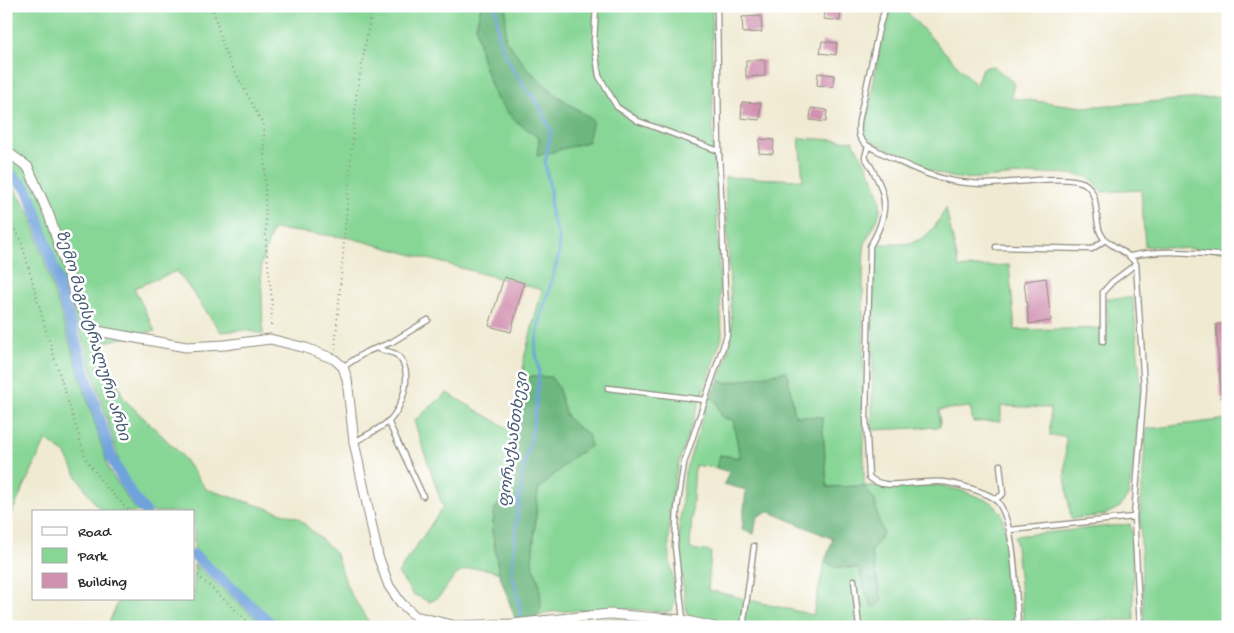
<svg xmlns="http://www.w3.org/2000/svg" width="1234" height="633" font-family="'Gochi Hand','Noto Sans Georgian',sans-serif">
	<rect width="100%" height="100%" fill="#fff"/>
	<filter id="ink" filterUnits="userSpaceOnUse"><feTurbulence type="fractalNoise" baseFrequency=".02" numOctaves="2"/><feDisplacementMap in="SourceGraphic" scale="10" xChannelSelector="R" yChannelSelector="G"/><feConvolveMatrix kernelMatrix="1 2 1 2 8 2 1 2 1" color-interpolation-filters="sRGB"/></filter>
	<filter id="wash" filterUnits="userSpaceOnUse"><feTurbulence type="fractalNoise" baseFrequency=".0096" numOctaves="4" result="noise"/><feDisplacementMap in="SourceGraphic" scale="20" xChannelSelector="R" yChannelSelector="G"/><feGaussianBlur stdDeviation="1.12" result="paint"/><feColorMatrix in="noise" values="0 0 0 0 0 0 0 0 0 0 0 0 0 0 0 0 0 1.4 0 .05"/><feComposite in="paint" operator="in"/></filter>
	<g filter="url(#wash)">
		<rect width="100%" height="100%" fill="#f0ead2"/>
		<path fill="#87d696" stroke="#598060" d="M 6,6 L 481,6 L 476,27 L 482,60 L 496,98 L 512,118 L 539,138 L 538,156 L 593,120 L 555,94 L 528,69 L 505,39 L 506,6 L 712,6 L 713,141 L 716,178 L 717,223 L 722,337 L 679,462 C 671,492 668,520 669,550 C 669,569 680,593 672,610 L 666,612 L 616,608 L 549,612 L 536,618 L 540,586 L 532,562 L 538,490 L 573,457 L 588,434 C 563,419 565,414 558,387 L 533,376 L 524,378 L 523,362 L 542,290 L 351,238 L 273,229 L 261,264 L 263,334 L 245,330 L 221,332 L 177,271 L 134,288 L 155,331 L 100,343 L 124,399 L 180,453 L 206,489 L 298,518 L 335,552 L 349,591 L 372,627 L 281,627 L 194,550 L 194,512 L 152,512 L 137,498 L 122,471 L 85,346 L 33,193 L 25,181 L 6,168 Z
			M 892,6 L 901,6 L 976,85 L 982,68 L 993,66 L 1014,83 L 1011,98 L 1083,107 L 1228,96 L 1228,251 L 1145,246 L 1141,190 L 1101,192 C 1099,188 1096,182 1092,180 C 1071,165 988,181 958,178 C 930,175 889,150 864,136 L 884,23 Z
			M 799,138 L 853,141 C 863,160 882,187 880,209 C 879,222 869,232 865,244 C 863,252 864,263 863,271 L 864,486 L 940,485 L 963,491 L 991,502 L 1001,512 L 1005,529 L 1014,622 L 901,627 L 744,627 L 689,617 L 687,613 L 678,549 L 679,530 L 685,472 L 710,396 L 716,401 L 722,417 L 733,420 L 740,458 L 720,455 L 716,468 L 695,465 L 690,549 L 711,552 L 708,590 L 813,615 L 825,561 L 834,567 L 858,568 L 863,582 L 865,594 L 882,600 L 871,552 L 883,533 L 878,518 L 875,501 L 864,486 L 827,487 L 822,417 L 795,416 L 787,371 L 726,383 L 719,380 L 726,362 L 732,330 L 725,177 L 803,180 Z
			M 6,184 L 15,189 L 30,214 L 109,470 L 129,501 L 139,512 L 103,512 L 96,505 L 76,475 L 66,454 L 46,440 L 6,525 L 6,471 L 9,465 L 6,463 Z
			M 946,208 L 959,268 L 1009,265 L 1015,330 L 1108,328 L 1106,298 L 1133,298 L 1141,387 L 1135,455 L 1128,496 L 1120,507 L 1104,515 L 1071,519 L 1065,475 L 1066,436 L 1050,436 L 1050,408 L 1001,406 L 1001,421 L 973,422 L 970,407 L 939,410 L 940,427 L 872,430 L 874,255 L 878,244 C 917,245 927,243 946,208 Z
			M 447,393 L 516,433 L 510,493 L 495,508 L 492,530 L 499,573 C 481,566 461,565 449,583 C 441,594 443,595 430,602 L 413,594 L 398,573 L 443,507 L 414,421 Z
			M 1228,419 L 1228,627 L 1144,627 L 1140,518 L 1146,429 Z
			M 1130,524 L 1132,535 L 1134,620 L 1024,623 L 1015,536 Z
			M 194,564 L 266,627 L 107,627 L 119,599 L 194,599 Z
			M 613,619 L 667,627 L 537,627 L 582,621 Z"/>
		<path fill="#6db77f" stroke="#4c7155" d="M 481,6 L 506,6 L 505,39 L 528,69 L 554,94 L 593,120 L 588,142 L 537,156 L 539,138 L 512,118 L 496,98 L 482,60 L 476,27 Z
			M 787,371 L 795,416 L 822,417 L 827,487 L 864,486 L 875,501 L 878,518 L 883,533 L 871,552 L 879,590 L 882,600 L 878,606 L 872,607 C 865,594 863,581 858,568 L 834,567 L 825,561 L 833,539 L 768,511 L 757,517 L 754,534 L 742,530 L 746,490 L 724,484 L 729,472 L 716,468 L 720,455 L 740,458 L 733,420 L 722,417 L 716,401 L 710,396 L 719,380 L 726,383 Z
			M 533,376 L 551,377 L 558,387 L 566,416 L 576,426 L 588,434 L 591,446 L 573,457 L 538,490 L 532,562 L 540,586 L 541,607 L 536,618 L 537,627 L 518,627 L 499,573 L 492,531 L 495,508 L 510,492 L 516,433 L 523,402 L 524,378 Z"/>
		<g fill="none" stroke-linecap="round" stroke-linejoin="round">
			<path stroke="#6fa3dc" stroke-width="3" d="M 496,6 L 498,37 L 508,61 L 524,86 L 538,103 L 551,131 L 545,163 L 550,189 L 551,215 L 559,237 L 559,255 L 540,320 L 535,347 L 539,371 L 536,405 L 532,434 L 523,471 L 517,515 L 512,572 L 523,621"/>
			<path stroke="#6fa3dc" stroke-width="11" d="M 6,171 L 27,189 L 37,214 L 111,457 C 121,477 131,496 146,512
				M 194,555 L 275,627"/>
		</g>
		<g id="blocks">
			<path fill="#d090af" d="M 825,8 L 841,10 L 840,21 L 824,19 Z
				M 761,16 L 762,32 L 743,33 L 742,17 Z
				M 822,41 L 837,43 L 836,55 L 820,53 Z
				M 746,60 L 765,60 L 765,76 L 746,77 Z
				M 818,73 L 834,75 L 833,87 L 817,85 Z
				M 742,102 L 761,103 L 760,120 L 741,118 Z
				M 811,108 L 827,110 L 826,122 L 810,120 Z
				M 760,139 L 774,140 L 773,154 L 759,153 Z
				M 504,277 L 524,283 L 511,332 L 489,326 Z
				M 1046,278 L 1051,321 L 1029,324 L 1024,281 Z
				M 1216,324 L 1228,324 L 1228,397 L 1221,398 Z"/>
		</g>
	</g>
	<g filter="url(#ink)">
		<use href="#blocks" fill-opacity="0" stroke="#8e8a7e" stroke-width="1"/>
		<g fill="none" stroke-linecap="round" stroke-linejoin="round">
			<g stroke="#8e8a7e" stroke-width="7">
				<path id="service" d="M 596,6 L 594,42 L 599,76 L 617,107 L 638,121 L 719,151
					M 868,146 C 857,138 858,133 859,121 L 880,24 L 886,6
					M 996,247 L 1092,249 L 1105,240
					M 1131,256 C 1163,249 1196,253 1228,256
					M 1103,341 L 1103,292 L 1112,282 L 1136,264
					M 343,367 L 366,352 L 392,342 L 428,320
					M 608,388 L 705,400
					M 388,421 L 423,496
					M 354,442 C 365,436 378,430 388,422 C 403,408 415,371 397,355 C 393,352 384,351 379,349
					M 996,499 L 1003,494 L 1000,465
					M 1010,530 L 1134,517
					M 854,580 L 859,627
					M 683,620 L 675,546 L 677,509 L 684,463 L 727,335 L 719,151 L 717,6
					M 743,627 L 754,546
					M 1018,627 C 1016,596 1016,523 997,501 C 991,493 954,483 943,482 C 934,481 923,483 913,483 C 898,484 881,488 869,477 L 866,417 L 870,246 C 892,209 887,193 865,157 L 868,146 C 896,160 928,178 959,182 C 968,183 977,184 986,184 C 1008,184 1066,174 1084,183 C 1100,193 1094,217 1100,232 C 1105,246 1127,249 1136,264 L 1144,387 L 1134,517 L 1140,627"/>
			</g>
			<g stroke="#8e8a7e" stroke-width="11">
				<path id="minor" d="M 6,151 L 28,167 L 49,215 L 77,301 L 97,331 L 186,347 L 225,345 L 270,339 L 306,348 L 334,359 L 343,367 L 347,379 L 354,442 L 378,556 L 389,586 L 401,603 L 415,616 L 456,626 L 512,624 L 609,614 L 683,620 L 714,627"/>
			</g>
			<path stroke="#8e8a7e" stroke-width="2" stroke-dasharray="1 4" stroke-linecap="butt" d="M 212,6 L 225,53 L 264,126 L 266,246 L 272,301 L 271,329
				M 6,218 L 20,237 L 47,334 L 86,459 L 105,486 L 130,512
				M 335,349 L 356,98 L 372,6
				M 194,572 L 254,627"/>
			<use href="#service" stroke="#fff" stroke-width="4.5"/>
			<use href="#minor" stroke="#fff" stroke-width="9"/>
		</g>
	</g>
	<g text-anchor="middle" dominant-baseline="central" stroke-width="5" stroke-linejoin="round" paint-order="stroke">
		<g font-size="16" font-style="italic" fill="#465b72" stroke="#fff">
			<text transform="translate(91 336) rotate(73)">ზემო მაგისტრალური არხი</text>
			<text transform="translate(515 440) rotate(-82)">ფორაქაანთხევი</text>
		</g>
	</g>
	<rect width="1234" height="633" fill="none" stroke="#fff" stroke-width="25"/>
	<rect x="32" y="510" width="162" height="90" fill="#ffffff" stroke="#aaaaaa"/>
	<rect x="42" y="527" width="25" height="8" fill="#ffffff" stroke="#aaaaaa"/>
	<text x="78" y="536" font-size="15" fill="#2b2b2b">Road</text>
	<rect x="42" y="548" width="25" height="15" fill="#87d696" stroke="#aaaaaa"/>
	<text x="78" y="560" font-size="15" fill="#2b2b2b">Park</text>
	<rect x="42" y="573" width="25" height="15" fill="#d090af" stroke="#aaaaaa"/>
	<text x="78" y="586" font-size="15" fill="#2b2b2b">Building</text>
</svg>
